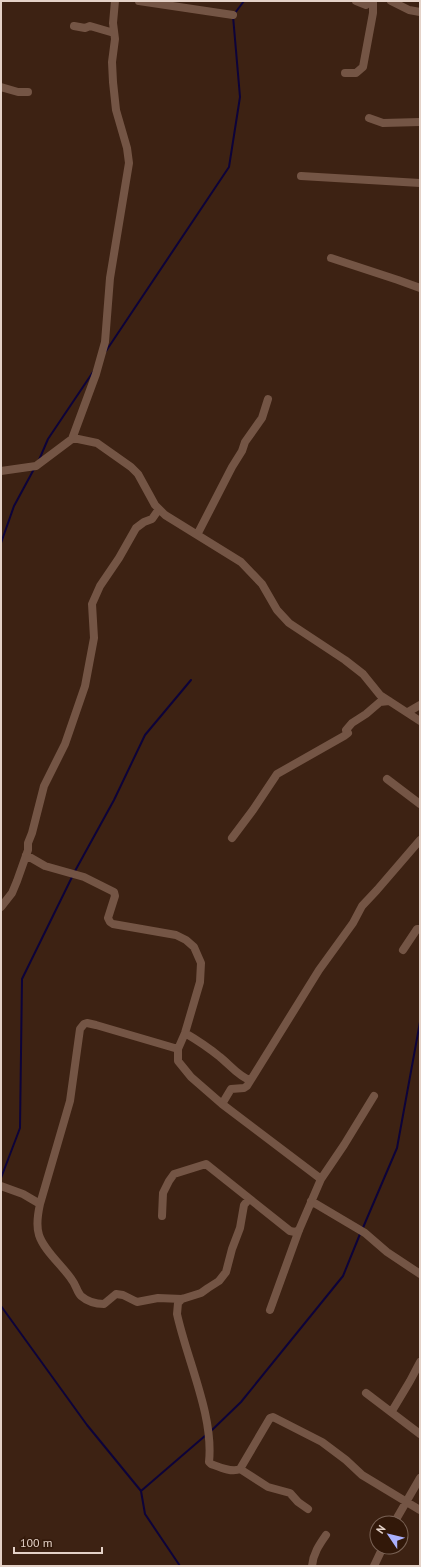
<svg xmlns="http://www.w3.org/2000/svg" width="421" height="1567" font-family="'PT Sans',sans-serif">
	<rect width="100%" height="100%" fill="#3d2213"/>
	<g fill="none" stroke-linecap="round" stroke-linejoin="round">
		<path stroke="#0d033a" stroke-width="2" d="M 235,13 L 244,1
			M 106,351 L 229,167 L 240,97 L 233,16
			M 39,460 L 48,439 L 93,372
			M 1,543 L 14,506 L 34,469
			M 75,871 L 114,800 L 145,735 L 191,680
			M 1,1178 L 20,1128 L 22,979 L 73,875
			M 362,1230 L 397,1148 L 420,1022
			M 1,1306 L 87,1425 L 141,1491 L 145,1514 L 180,1566
			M 211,1431 L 241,1402 L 343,1276 L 360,1234
			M 141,1491 L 206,1435"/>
		<path stroke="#745545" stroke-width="8" d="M 139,1 L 233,15
			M 356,1 L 366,5 L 370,1
			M 391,1 L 409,10 L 420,12
			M 74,26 L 85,28 L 90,26 L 114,33
			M 345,73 L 356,73 L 363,67 L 373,13 L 373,1
			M 1,87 L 18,92 L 28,92
			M 369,118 L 383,123 L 420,122
			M 301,176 L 420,183
			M 331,258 L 398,280 L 420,288
			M 72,439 L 96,374 L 105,342 L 110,278 L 129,163 L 127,148 L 116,110 L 113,82 L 112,62 L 115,39 L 113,23 L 115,1
			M 1,471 L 36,466 L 72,439 L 78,439 L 97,443 L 131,467 L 138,474 L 155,505 L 165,515 L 241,562 L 262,584 L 277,610 L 289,623 L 345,660 L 363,674 L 380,695 L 420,721
			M 197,535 L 232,467 L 242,451 L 245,442 L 262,418 L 268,399
			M 408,712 L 420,705
			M 387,779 L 420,804
			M 232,838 L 253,810 L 277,774 L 344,736 L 348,733 L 346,730 L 352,723 L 366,714 L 380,702 L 389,701
			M 26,855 L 45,866 L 84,877 L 114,892 L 115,896 L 108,918 L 110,922 L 113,924 L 176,935 L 186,940 L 194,947 L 201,963 L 200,982 L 185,1033 L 178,1049 L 178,1061 L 191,1077 L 222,1104 L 321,1179
			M 1,907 L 12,893 L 17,881 L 28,850 L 28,843 L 32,833 L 44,786 L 65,744 L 85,686 L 94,638 L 92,604 L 100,586 L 119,558 L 136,528 L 144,522 L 152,519 L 159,509
			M 403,950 L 417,929 L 420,929
			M 185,1033 C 197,1040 209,1048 220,1057 C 229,1064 239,1077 250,1080
			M 222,1104 L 231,1089 L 244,1088 L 247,1086 L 319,970 L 353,923 L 362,906 L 377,890 L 420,840
			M 1,1186 L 23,1194 L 40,1204 C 38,1213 36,1226 39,1235 C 44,1251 63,1266 72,1280 C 76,1285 77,1292 81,1296 C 88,1302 95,1304 104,1304 L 116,1294 L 123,1295 L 137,1302 L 158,1298 L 182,1299 L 201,1293 L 208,1288 L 219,1281 L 226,1272 L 232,1249 L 240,1228 L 244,1205 L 249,1199
			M 311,1201 L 365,1233 L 387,1252 L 420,1274
			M 40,1204 L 70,1101 L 80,1029 L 84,1024 L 87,1023 L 96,1025 L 178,1049
			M 162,1216 L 163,1193 L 169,1181 L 174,1174 L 206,1164 L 290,1231 L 295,1232 L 299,1230
			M 182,1299 L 178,1303 L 177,1314 C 187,1360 214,1416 209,1462 L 211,1464 C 219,1467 232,1473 240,1469 L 270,1418 L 273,1417 L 322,1442 L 346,1460 L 362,1475 L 420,1510
			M 270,1310 L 299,1230 L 321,1179 L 344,1145 L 374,1096
			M 366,1393 L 420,1434
			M 392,1411 L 410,1381 L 420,1362
			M 240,1469 L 268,1487 L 290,1493 L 298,1502 L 308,1509
			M 394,1523 L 420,1478
			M 312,1566 C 313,1554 319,1545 326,1535
			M 374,1566 L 383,1547"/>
	</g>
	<rect width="421" height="1567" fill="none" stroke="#e4d2c8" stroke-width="4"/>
	<g transform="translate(389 1535) rotate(305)"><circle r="19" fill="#321809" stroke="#796255"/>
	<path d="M0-3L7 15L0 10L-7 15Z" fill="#aab0fc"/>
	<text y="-6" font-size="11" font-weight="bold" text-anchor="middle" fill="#e4d2c8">N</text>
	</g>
	<path d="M14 1547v6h88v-6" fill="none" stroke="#e4d2c8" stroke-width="2"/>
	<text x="20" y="1547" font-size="12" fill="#e4d2c8" stroke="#321809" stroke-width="3" paint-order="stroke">100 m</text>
</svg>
